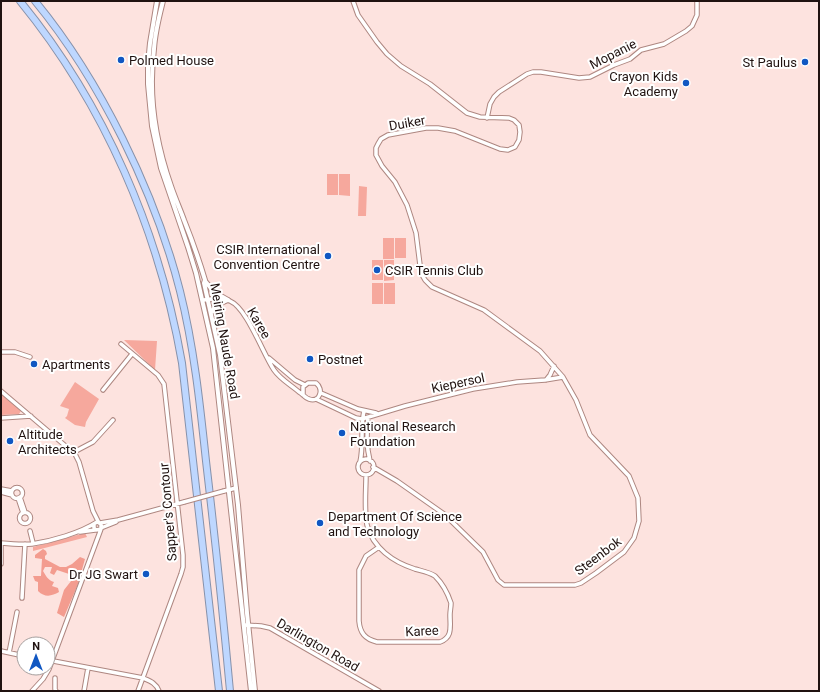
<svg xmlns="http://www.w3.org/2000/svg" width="820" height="692" font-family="Roboto,sans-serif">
	<rect width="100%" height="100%" fill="#fde3df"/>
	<path fill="#f6a89d" d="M 327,174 L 338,174 L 338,195 L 327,195 Z
		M 339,174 L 350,174 L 350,196 L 339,195 Z
		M 359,186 L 367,187 L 366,216 L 358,216 Z
		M 383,238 L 394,238 L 394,259 L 383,259 Z
		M 395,238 L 406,238 L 406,258 L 395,258 Z
		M 372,260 L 383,260 L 383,280 L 372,280 Z
		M 384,260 L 394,260 L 394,280 L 384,281 Z
		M 372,283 L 383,283 L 383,304 L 372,304 Z
		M 384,283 L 395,283 L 395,304 L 384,304 Z
		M 124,340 L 157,341 L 155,370 Z
		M 75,382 L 99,399 L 86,422 L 85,427 L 75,425 L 65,418 L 67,416 L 69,409 L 60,406 Z
		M 1,393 L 19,409 L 21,411 L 19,414 L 1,415 Z
		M 85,533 L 87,537 L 33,551 L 33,547 Z"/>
	<path fill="#f39c8f" d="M 43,549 L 46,551 L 47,554 L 45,556 L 45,559 L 60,567 L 66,567 L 72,564 L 80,557 L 85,559 L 78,584 L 64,617 L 57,613 L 64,590 L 75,576 L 57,570 L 54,575 L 50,573 L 52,567 L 45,567 L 43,571 C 46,576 48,580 54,582 L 52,586 L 58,588 L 59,592 C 52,596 45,598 38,591 L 38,582 L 35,581 L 33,576 L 41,576 L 42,559 L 35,558 L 35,555 Z"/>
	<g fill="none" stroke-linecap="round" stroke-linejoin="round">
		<g stroke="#ae8781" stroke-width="5.5">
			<path id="minor" d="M 353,1 L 358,15 L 377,42 L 387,54 L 401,66 L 430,84 L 467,113 L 480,117 L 509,118 L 514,120 L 519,125 L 520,132 L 519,140 L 515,147 L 508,150 L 500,149 L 455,131 L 438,128 L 426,128 L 388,135 L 381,139 L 378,144 L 376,148 L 376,155 L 382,166 L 395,182 L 407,205 L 416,233 L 421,273 L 425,280 L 432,287 L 484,310 L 540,351 L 563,377 L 576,400 L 590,435 L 629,476 L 638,498 L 639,521 L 634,538 L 624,552 L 596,573 L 581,583 L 575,585 L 504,585 L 498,580 L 483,552 L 444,514 L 397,481 L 373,467
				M 487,118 L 490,104 L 494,97 L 499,92 L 527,74 L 533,72 L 541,72 L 579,78 L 590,77 L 614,65 L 630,59 L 641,50 L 664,44 L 686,31 L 692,26 L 697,15 L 697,1
				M 203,300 C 211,299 222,297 230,301 C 247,308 263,354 274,370 C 280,379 291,385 299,392 C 303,394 305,398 309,399 C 320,403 324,389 316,383 L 308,383 L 303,387 L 303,395
				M 121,344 L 158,375 L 164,384 L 183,555 L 183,567 L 181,574 L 138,691
				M 1,352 L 15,352 L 30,357
				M 269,358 L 295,380 L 305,385
				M 546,380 L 550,375 L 554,366
				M 103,390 L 132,354
				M 1,391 L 75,454 L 79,462 L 93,511 L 99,523
				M 321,393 L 358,409 L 376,413
				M 316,399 L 356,418 L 362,419 L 405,406 L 473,389 L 517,382 L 545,380 L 563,377
				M 368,417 C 367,432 366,446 370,461
				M 1,418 L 31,416
				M 74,452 L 93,442 L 113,420
				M358 467a8 8 0 1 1 16 0a8 8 0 1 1-16 0Z
				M 360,462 C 364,445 360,428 364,411
				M 366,475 C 366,491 364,509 367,525 C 373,548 393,562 415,569 C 422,571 429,572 435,576 C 442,583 448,594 451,603 C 451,607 450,611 450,615 C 450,627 453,637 440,642 L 377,642 C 365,639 360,633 359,621 L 359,570 L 366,556 L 379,547
				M11.5 493a5.5 5.5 0 1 1 11 0a5.5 5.5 0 1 1-11 0Z
				M 1,489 L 12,491
				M 224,491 L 236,488
				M 1,492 L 12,495
				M 20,497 L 25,512
				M 18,498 L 23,513
				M19.5 518a5.5 5.5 0 1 1 11 0a5.5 5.5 0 1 1-11 0Z
				M 100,523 L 118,520 L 184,502
				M 101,528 L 116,522
				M 30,531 L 33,543
				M 80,532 L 95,530
				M 1,543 C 11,544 22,545 32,544 C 52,541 80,533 97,522 L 101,524 L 101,529 L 96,530 L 94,528 L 94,524
				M 1,564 L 1,543
				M 22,598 L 25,544
				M 244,625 L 261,626 L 270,628 L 379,691
				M 1,651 L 24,656
				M 9,653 L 17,612
				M 48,660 L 143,678 C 150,681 156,683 159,691
				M 55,678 L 55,689 L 56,691
				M 32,691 L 43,679 L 49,669 L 101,529
				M 84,691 L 88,668"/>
		</g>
		<g stroke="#ae8781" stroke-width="6">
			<path id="tertiary" d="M 157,1 L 150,43 L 148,64 L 148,84 L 152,126 L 161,168 L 188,247 L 196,273 L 213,348 L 251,691
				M 163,1 C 159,17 155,32 154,49 C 148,95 156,143 171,186 C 175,198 180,209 184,220 C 192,240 199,260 205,280 L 204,283 L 220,355 L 238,505 L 247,613 L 255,691
				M 205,281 L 214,292 L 228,300
				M 212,312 L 216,305 L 228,300"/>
		</g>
		<g stroke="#8792ab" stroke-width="8">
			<path id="motorway" d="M 20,1 C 105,105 159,231 182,363 L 219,691
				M 35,1 C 100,80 155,192 180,291 C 194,347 200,404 206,461 C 215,538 223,614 230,691"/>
		</g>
		<use href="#minor" stroke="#fff" stroke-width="3.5"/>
		<use href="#tertiary" stroke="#fff" stroke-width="4"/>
		<use href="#motorway" stroke="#bed7ff" stroke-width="6"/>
		<g stroke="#ae8781" stroke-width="5.5" stroke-linecap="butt">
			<path id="minor-bridge" d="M 184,502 L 224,491"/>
		</g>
		<use href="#minor-bridge" stroke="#fff" stroke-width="3.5"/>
	</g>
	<g fill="#1057c2" stroke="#fff" stroke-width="1.5">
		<circle cx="121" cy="60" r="4"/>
		<circle cx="805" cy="62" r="4"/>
		<circle cx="686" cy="83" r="4"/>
		<circle cx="328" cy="256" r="4"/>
		<circle cx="377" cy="270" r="4"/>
		<circle cx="310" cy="359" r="4"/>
		<circle cx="34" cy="364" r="4"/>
		<circle cx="342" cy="433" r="4"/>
		<circle cx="10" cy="441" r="4"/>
		<circle cx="320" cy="523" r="4"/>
		<circle cx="146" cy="574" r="4"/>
	</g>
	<g text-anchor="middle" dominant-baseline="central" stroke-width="4" stroke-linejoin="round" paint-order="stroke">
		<g font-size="13" fill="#201210" stroke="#fff">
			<text transform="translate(613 54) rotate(-27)">Mopanie</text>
			<text transform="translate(407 123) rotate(-10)">Duiker</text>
			<text transform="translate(259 323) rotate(60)">Karee</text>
			<text transform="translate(225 341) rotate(80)">Meiring Naude Road</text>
			<text transform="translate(458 383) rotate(-12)">Kiepersol</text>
			<text transform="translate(168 512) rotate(-95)">Sapper's Contour</text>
			<text transform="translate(598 556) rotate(-37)">Steenbok</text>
			<text transform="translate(422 631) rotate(-3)">Karee</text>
			<text transform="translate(318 645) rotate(30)">Darlington Road</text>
		</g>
		<g font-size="13" fill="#201210" stroke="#fff" text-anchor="start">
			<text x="129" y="60">Polmed House</text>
			<text x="797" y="62" text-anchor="end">St Paulus</text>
			<text x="678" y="76" text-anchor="end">Crayon Kids<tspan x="678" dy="15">Academy</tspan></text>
			<text x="320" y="249" text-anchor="end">CSIR International<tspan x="320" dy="15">Convention Centre</tspan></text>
			<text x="385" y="270">CSIR Tennis Club</text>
			<text x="318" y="359">Postnet</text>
			<text x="42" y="364">Apartments</text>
			<text x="350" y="426">National Research<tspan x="350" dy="15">Foundation</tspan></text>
			<text x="18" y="434">Altitude<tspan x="18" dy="15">Architects</tspan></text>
			<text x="328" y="516">Department Of Science<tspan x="328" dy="15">and Technology</tspan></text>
			<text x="138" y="574" text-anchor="end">Dr JG Swart</text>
		</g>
	</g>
	<rect width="820" height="692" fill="none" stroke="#201210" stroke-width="4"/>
	<g transform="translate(36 656)"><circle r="19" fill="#ffffff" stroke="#a6a09f"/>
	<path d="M0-3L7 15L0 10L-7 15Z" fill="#1057c2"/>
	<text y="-6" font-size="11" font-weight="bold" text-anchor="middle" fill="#201210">N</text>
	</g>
</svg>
